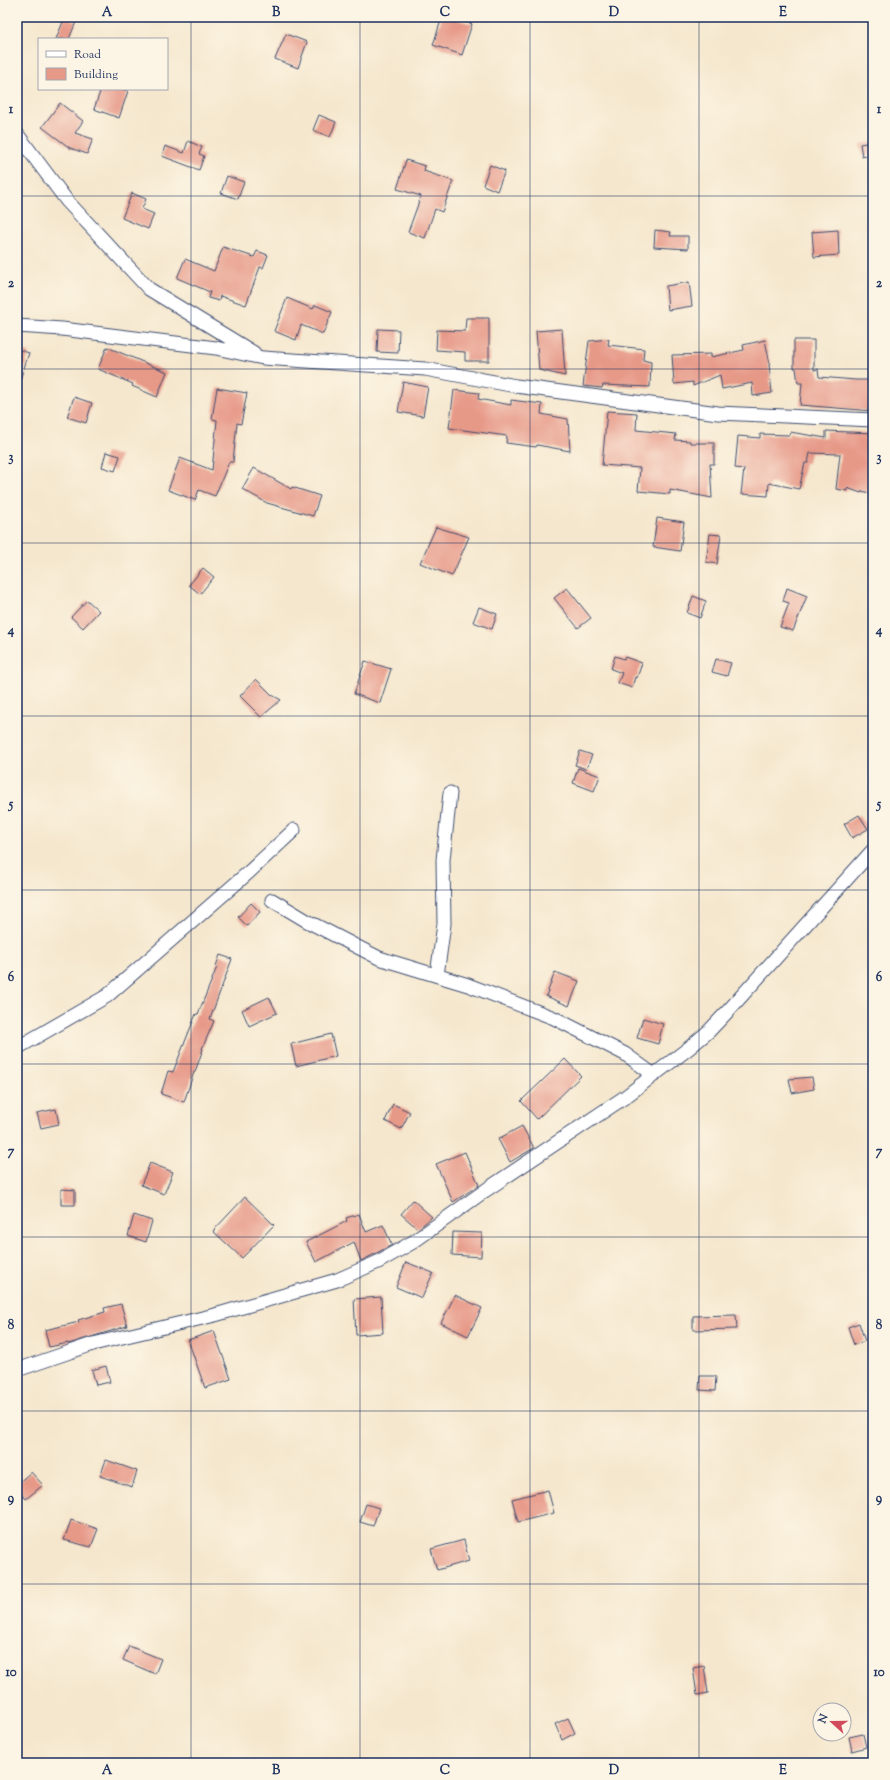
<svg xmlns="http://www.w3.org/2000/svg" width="890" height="1780" font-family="'Sorts Mill Goudy',serif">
	<rect width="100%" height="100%" fill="#fcf5e5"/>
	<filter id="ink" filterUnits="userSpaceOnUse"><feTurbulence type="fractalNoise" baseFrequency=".025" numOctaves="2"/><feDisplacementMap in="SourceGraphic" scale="8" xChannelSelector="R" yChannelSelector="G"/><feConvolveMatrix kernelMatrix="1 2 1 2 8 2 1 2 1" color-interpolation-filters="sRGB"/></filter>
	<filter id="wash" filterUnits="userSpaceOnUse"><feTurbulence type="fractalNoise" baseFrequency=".012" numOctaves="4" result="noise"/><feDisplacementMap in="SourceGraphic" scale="16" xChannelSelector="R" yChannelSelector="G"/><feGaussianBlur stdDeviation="0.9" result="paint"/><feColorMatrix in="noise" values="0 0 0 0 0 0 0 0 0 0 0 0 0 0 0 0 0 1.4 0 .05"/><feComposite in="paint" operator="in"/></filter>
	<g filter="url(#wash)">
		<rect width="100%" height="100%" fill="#f5e7cd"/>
		<g id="blocks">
			<path fill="#e79988" d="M 65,17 L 76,22 L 69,39 L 56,39 Z
				M 442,17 L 450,17 L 472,24 L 462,55 L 433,45 Z
				M 286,34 L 307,42 L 298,68 L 275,59 Z
				M 101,89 L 122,89 L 128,91 L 119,118 L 94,109 Z
				M 60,103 L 83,121 L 75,133 L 93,139 L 87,154 L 70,148 L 42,127 Z
				M 319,115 L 336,122 L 330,137 L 313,130 Z
				M 188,141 L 202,147 L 199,154 L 204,156 L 199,170 L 162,156 L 165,146 L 184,153 Z
				M 873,142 L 873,154 L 862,156 L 860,144 Z
				M 406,160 L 425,166 L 424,171 L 453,181 L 442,212 L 435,209 L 425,238 L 408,232 L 421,196 L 397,189 Z
				M 490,165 L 505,171 L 497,191 L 483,185 Z
				M 227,176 L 244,182 L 238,199 L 221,193 Z
				M 132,193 L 146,199 L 142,209 L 154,214 L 148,229 L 122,218 Z
				M 655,230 L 671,232 L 670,236 L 688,236 L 688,249 L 654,247 Z
				M 838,230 L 839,255 L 814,257 L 812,232 Z
				M 223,247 L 254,257 L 257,251 L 268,255 L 263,268 L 260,267 L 246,305 L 220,296 L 219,301 L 208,298 L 210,292 L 177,278 L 185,259 L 214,271 Z
				M 689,282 L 692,306 L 668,310 L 666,286 Z
				M 287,298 L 313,309 L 315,305 L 332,312 L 323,334 L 301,325 L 296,340 L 274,331 Z
				M 466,318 L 489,318 L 489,361 L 465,361 L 465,352 L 436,350 L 437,330 L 465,331 Z
				M 378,329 L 399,330 L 398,353 L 377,352 Z
				M 562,329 L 565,376 L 539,370 L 536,331 Z
				M 609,339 L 608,345 L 644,349 L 643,360 L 651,362 L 650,387 L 603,385 L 602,388 L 583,386 L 589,341 Z
				M 765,340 L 770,364 L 769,364 L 772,393 L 753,396 L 752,383 L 722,389 L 720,375 L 693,386 L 693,382 L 674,384 L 672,355 L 711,354 L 711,357 L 744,350 L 743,345 Z
				M 794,340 L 814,340 L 814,370 L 818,369 L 819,377 L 856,380 L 873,380 L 873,411 L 800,405 L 802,383 L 798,383 L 796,368 L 794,368 Z
				M 107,347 L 167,372 L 157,397 L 132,386 L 133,384 L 98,369 Z
				M 17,349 L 29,353 L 19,383 L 17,382 Z
				M 403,382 L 428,387 L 423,416 L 398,412 Z
				M 217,388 L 247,393 L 241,424 L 237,423 L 233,462 L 229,462 L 215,496 L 199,490 L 195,500 L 168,490 L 180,458 L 212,470 L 217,420 L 212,419 Z
				M 454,390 L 479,393 L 478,399 L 511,405 L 511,400 L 542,404 L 541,414 L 568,419 L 570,451 L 537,445 L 536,447 L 506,443 L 507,436 L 449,428 Z
				M 74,397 L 92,403 L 86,423 L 67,417 Z
				M 607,411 L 637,413 L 636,430 L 676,434 L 675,440 L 690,441 L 690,443 L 714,443 L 714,464 L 710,464 L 712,498 L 670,490 L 670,494 L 638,491 L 640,468 L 602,465 Z
				M 826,431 L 873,433 L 873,494 L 862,491 L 861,493 L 847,488 L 847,491 L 836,489 L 840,454 L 810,453 L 808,463 L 805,463 L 799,489 L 769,483 L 768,496 L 741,494 L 744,469 L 735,468 L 738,436 L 760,438 L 760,434 L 789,435 L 790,432 L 826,438 Z
				M 106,452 L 120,456 L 115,471 L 102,467 Z
				M 254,468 L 291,489 L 292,487 L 320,496 L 313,516 L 267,503 L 242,489 Z
				M 657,518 L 684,522 L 680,551 L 653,547 Z
				M 436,527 L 469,537 L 452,576 L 420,563 Z
				M 710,534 L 721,535 L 717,564 L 706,562 Z
				M 203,568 L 214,577 L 200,594 L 189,585 Z
				M 567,588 L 591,618 L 578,628 L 554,598 Z
				M 787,588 L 807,596 L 793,631 L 780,627 L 789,603 L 783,601 Z
				M 693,596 L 706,601 L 700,618 L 687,613 Z
				M 87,600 L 99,611 L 83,628 L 71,617 Z
				M 479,607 L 497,614 L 492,629 L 473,622 Z
				M 615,656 L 624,659 L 625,657 L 642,663 L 637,678 L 635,677 L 632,688 L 618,683 L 622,673 L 611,669 Z
				M 716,659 L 731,663 L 727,676 L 712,672 Z
				M 365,661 L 391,669 L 380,703 L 354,694 Z
				M 256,679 L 272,695 L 281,700 L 261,717 L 240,696 Z
				M 580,751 L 592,755 L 586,769 L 575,765 Z
				M 578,768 L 600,776 L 594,791 L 573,783 Z
				M 859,815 L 868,829 L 852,838 L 844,824 Z
				M 251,903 L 260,912 L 247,926 L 238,917 Z
				M 220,955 L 232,959 L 210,1019 L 214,1021 L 202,1049 L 203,1049 L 195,1072 L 194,1072 L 184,1102 L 161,1094 L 168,1071 L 173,1072 L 196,1014 L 198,1014 L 217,967 L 216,966 Z
				M 555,972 L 579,981 L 569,1006 L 546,996 Z
				M 269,997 L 277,1013 L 249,1026 L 242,1010 Z
				M 643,1018 L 663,1024 L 658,1044 L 637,1038 Z
				M 331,1034 L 336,1056 L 296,1066 L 291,1044 Z
				M 565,1059 L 581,1076 L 537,1119 L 521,1101 Z
				M 812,1077 L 814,1089 L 792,1093 L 789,1079 Z
				M 393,1104 L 410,1112 L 401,1129 L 385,1121 Z
				M 56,1109 L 59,1124 L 41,1128 L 37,1113 Z
				M 522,1126 L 534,1148 L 510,1162 L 498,1139 Z
				M 465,1152 L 479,1185 L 453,1202 L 436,1164 Z
				M 150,1163 L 173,1172 L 164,1194 L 141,1185 Z
				M 61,1189 L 75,1190 L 75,1205 L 61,1205 Z
				M 245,1197 L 274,1225 L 242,1258 L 213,1231 Z
				M 413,1200 L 432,1217 L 418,1229 L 401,1214 Z
				M 359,1214 L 366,1232 L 383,1225 L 392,1245 L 361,1261 L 354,1242 L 316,1262 L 306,1242 L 347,1221 L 346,1218 Z
				M 134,1215 L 152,1221 L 146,1242 L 128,1236 Z
				M 453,1232 L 482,1233 L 481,1257 L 452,1255 Z
				M 406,1262 L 433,1273 L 422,1298 L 396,1287 Z
				M 455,1295 L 482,1308 L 468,1336 L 441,1323 Z
				M 381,1297 L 383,1333 L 356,1335 L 354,1299 Z
				M 121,1304 L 127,1326 L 68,1344 L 68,1343 L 49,1347 L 45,1330 L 79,1322 L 78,1320 L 105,1312 L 104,1308 Z
				M 736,1315 L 737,1329 L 693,1330 L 693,1316 Z
				M 859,1323 L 865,1341 L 854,1345 L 848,1327 Z
				M 214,1331 L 231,1379 L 205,1388 L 188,1340 Z
				M 106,1366 L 110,1382 L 96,1385 L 92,1370 Z
				M 700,1376 L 716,1376 L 715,1391 L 699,1390 Z
				M 106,1460 L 137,1471 L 132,1487 L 100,1476 Z
				M 31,1472 L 43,1485 L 26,1499 L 17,1489 L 17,1484 Z
				M 548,1490 L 554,1513 L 518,1522 L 512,1499 Z
				M 366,1504 L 379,1508 L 373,1526 L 360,1522 Z
				M 71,1520 L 98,1529 L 91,1547 L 64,1540 Z
				M 464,1540 L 469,1561 L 437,1570 L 431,1549 Z
				M 129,1646 L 161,1659 L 155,1674 L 123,1660 Z
				M 704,1666 L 708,1693 L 697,1695 L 693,1668 Z
				M 568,1718 L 575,1733 L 562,1740 L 555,1724 Z
				M 863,1734 L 866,1747 L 852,1751 L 849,1737 Z"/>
		</g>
	</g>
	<g filter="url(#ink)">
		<use href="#blocks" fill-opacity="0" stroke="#3c4b6f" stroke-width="1"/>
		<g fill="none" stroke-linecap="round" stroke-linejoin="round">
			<g stroke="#3c4b6f" stroke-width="15">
				<path id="minor" d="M 17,134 L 67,201 L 149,289 L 254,353
					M 17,326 L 62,329 L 216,348 L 263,358 L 425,369 L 516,386 L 718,413 L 873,420
					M 272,900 L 307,921 L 379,958 L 468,985 L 554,1018 L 625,1054 L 654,1075
					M 437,975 L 444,924 L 443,860 L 450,793
					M 17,1048 L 107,996 L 249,872 L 294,830
					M 17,1370 L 93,1344 L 215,1315 L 337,1280 L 378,1262 L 413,1242 L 486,1190 L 625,1097 L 689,1048 L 709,1031 L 728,1011 L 873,850"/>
			</g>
			<use href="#minor" stroke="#fff" stroke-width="13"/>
		</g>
	</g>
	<path fill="none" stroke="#1b2f5e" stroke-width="1" stroke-opacity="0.55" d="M 191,17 L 191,1763M 360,17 L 360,1763M 530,17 L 530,1763M 699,17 L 699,1763M 17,196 L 873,196M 17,369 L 873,369M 17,543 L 873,543M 17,716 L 873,716M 17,890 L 873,890M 17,1064 L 873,1064M 17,1237 L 873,1237M 17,1411 L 873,1411M 17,1584 L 873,1584"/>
	<rect width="890" height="1780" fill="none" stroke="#fcf5e5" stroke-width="44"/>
	<rect x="38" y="38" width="130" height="52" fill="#fcf5e5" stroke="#a2a6af"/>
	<rect x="46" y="51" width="20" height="6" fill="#ffffff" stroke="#a2a6af"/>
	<text x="74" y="58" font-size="12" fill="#1b2f5e">Road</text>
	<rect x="46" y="68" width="20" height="12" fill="#e79988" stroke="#a2a6af"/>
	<text x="74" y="78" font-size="12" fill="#1b2f5e">Building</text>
	<g transform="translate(832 1722) rotate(291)"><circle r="19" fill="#fcf5e5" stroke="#a2a6af"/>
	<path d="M0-3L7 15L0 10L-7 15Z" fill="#d1495b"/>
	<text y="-6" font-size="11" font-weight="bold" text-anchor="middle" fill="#1b2f5e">N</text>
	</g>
	<rect x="22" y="22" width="846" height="1736" fill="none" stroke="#1b2f5e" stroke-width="1.5"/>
	<g font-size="13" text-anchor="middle" font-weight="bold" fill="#1b2f5e">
		<text x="107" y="16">A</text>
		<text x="276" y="16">B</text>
		<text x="445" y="16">C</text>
		<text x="614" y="16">D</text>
		<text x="783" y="16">E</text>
		<text x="11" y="113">1</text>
		<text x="879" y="113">1</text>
		<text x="11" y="287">2</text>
		<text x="879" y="287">2</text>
		<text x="11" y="461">3</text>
		<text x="879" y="461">3</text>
		<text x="11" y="634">4</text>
		<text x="879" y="634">4</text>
		<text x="11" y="808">5</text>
		<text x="879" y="808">5</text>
		<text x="11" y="981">6</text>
		<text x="879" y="981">6</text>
		<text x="11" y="1155">7</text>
		<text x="879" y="1155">7</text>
		<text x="11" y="1329">8</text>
		<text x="879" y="1329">8</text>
		<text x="11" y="1502">9</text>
		<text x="879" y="1502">9</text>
		<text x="11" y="1676">10</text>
		<text x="879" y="1676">10</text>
		<text x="107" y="1774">A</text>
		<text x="276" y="1774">B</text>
		<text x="445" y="1774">C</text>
		<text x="614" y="1774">D</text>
		<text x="783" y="1774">E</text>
	</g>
</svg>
